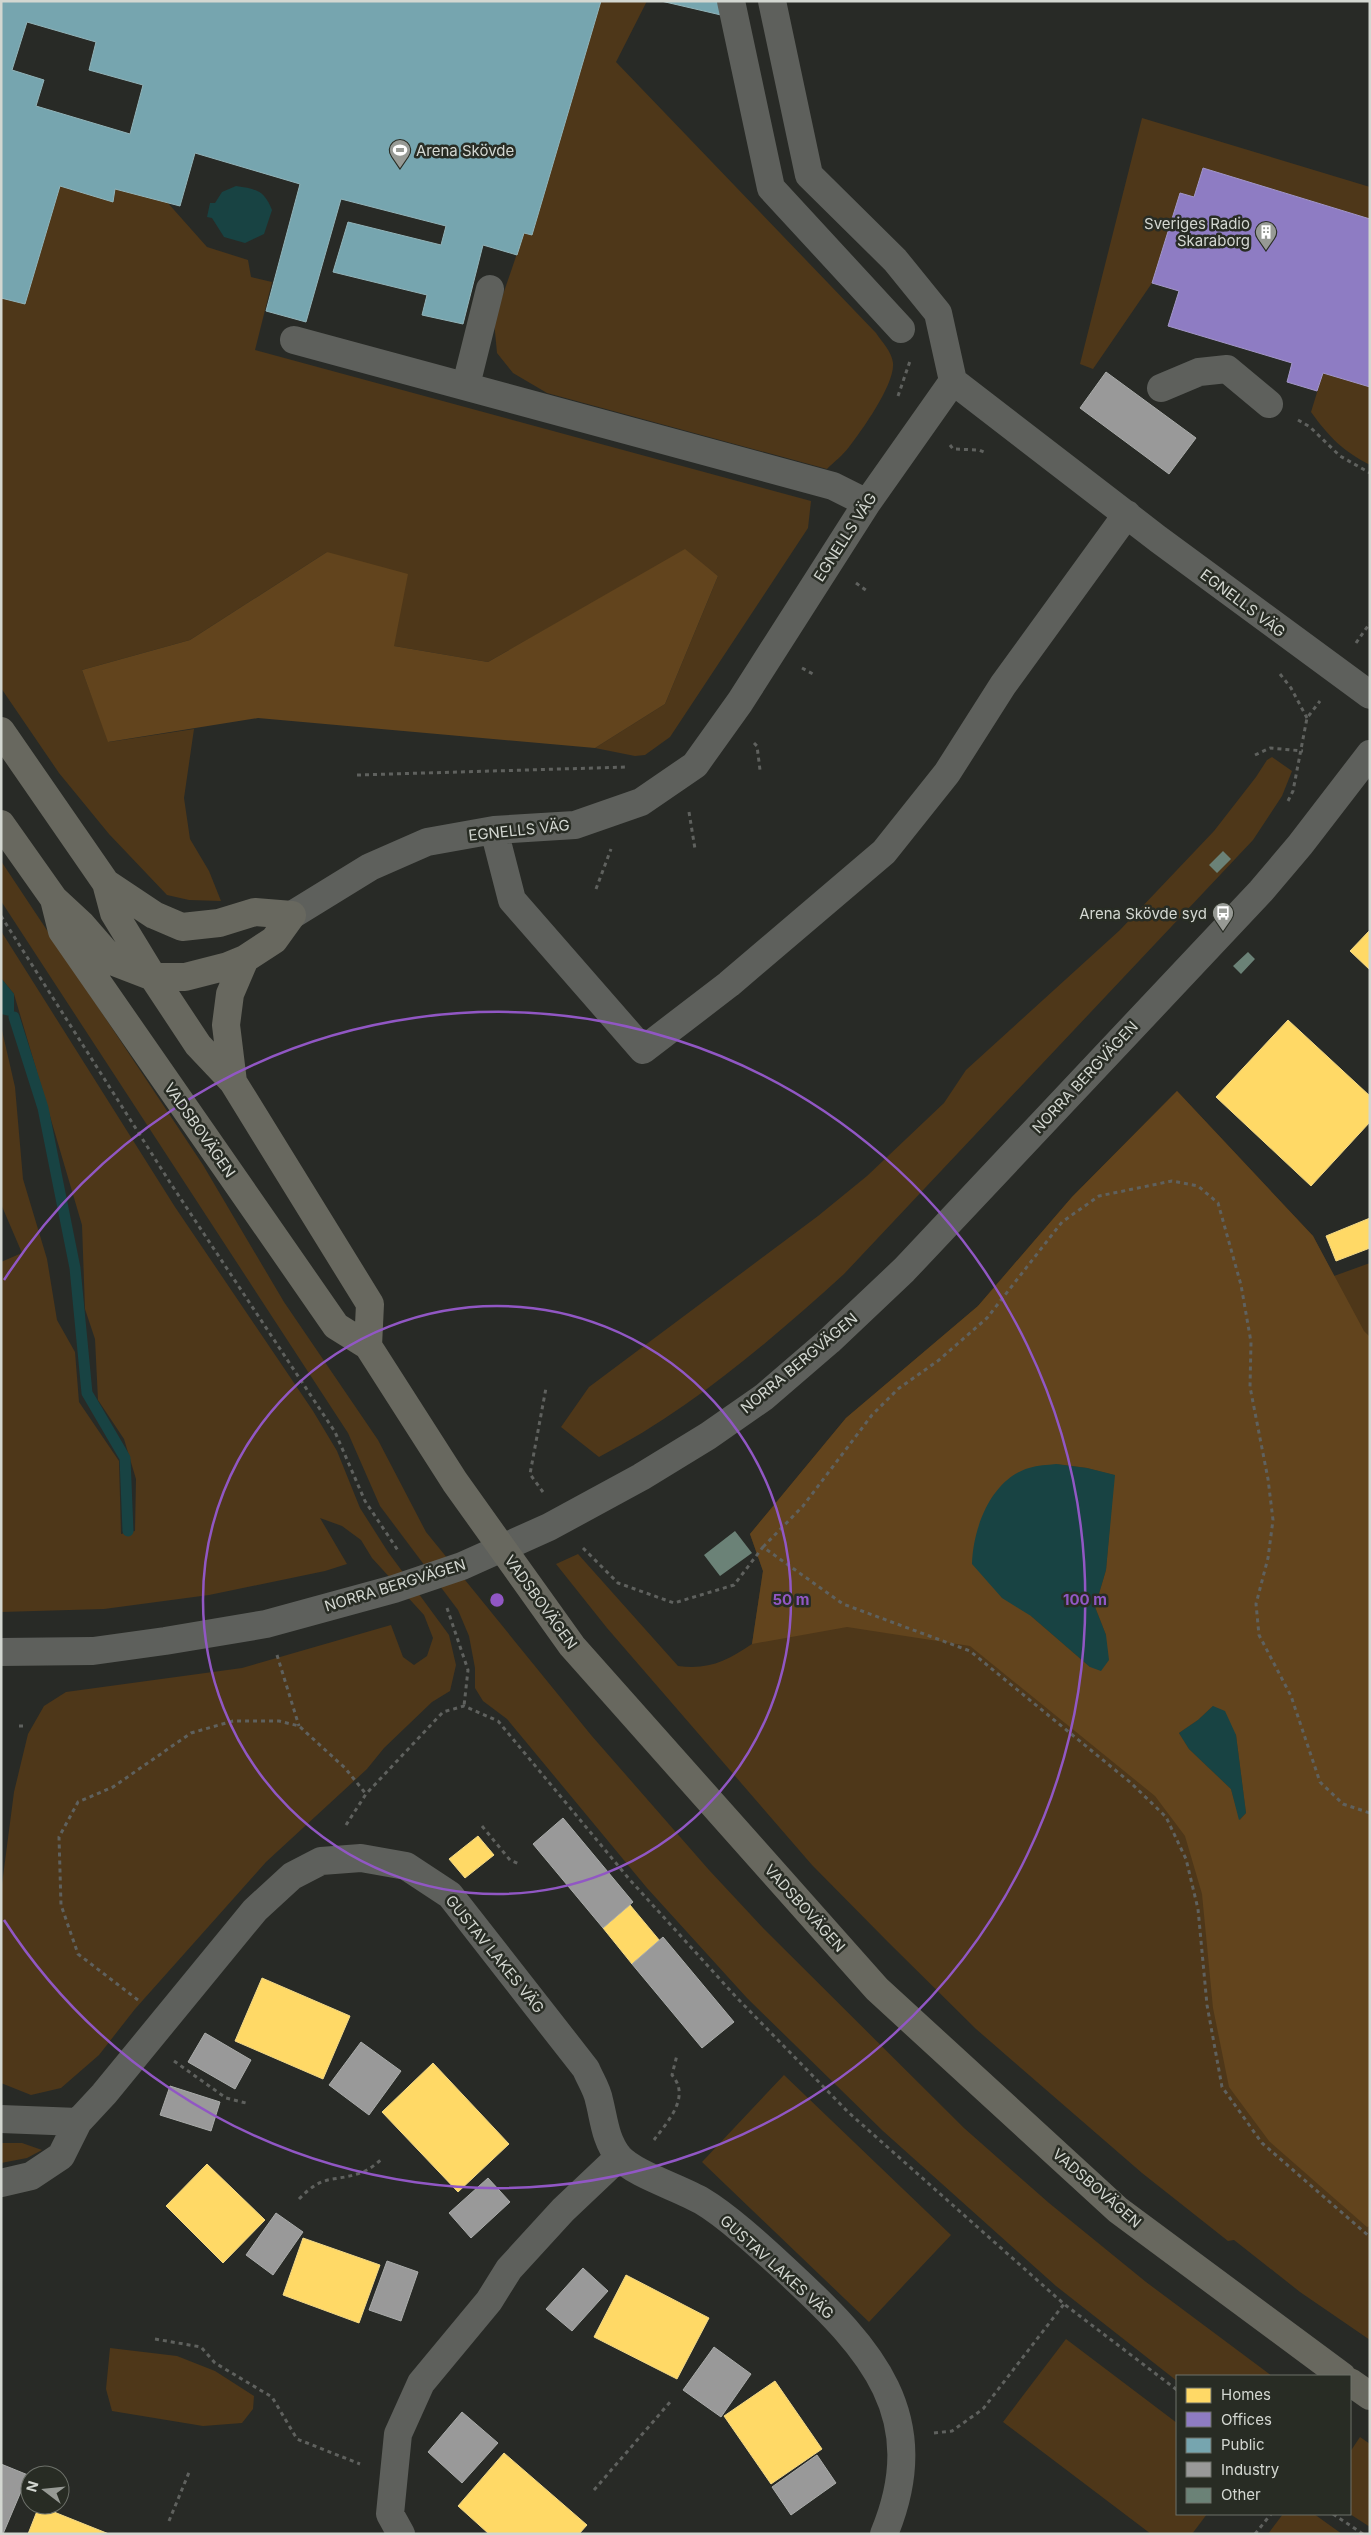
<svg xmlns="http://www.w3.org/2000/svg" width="1371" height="2535" font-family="Inter,sans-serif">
	<rect width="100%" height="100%" fill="#282a26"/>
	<path fill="#4e3719" d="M 601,1 L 647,1 L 616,62 L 876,333 C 882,342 892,352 893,363 C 895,384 862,430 849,447 C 843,455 834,462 827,469 L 547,393 L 513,373 L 497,353 L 494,321 L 524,233 L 532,235 Z
		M 1142,118 L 1370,187 L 1370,219 L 1203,168 L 1194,197 L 1180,193 L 1152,283 L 1093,369 L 1080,364 Z
		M 60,186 L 113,201 L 115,189 L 167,202 L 207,247 L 248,260 L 251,277 L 272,282 L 255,350 L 811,501 L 808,528 L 670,737 L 645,755 L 635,756 L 595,748 L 665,704 L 718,576 L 685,550 L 488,662 L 394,646 L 327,552 L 190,640 L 82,670 L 109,742 L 194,729 L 184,798 L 190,839 L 209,871 L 221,901 L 189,900 L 167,895 L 109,834 L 59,773 L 1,688 L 1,298 L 25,304 Z
		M 1323,373 L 1370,387 L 1370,465 C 1343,451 1329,437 1311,412 Z
		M 1272,757 L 1292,771 L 1282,796 L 1253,840 L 844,1274 C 769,1342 690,1410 599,1457 L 561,1427 L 589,1387 L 818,1216 L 867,1176 L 944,1103 L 966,1070 L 1120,930 L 1214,831 L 1256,777 L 1267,760 Z
		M 1,861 L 203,1165 L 284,1302 L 378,1440 L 426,1532 L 591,1735 L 709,1870 L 764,1929 L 964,2128 L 1049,2203 L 1146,2282 L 1272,2376 L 1177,2376 L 1177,2381 L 1056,2286 L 883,2131 L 747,1998 L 647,1888 L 507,1719 L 483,1701 L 475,1688 L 475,1668 L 469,1636 L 458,1610 L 380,1506 L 348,1433 L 1,901 Z
		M 1,931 L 175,1207 L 313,1411 L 337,1451 L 360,1508 L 388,1552 L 449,1635 L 456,1665 L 450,1691 L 432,1702 L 384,1748 L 367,1769 L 266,1862 L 135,2009 L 99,2055 L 61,2088 L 31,2095 L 1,2083 L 1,1892 L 14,1792 L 28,1734 L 44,1706 L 66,1692 L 242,1668 L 391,1625 L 403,1657 L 414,1665 L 427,1656 L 433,1638 L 424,1615 L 372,1558 L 361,1540 L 342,1526 L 320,1518 L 347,1564 L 325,1571 L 209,1595 L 104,1609 L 1,1612 L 1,1262 L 22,1253 L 1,1204 L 1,1026 L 15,1087 L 23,1179 L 47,1259 L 57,1320 L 75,1352 L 79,1402 L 119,1461 L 121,1534 L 135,1531 L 136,1479 L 124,1439 L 98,1400 L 95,1339 L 85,1309 L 82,1225 L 14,994 L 1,978 Z
		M 1177,1091 L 1313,1236 L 1334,1276 L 1370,1263 L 1370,2340 L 1300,2292 L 1234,2240 L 1228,2241 L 1142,2173 L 976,2029 L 888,1942 L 812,1865 L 607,1628 L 556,1564 L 578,1554 L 678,1666 C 709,1670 727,1661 752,1644 L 763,1571 L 750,1534 L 846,1418 L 978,1306 L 1072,1197 Z
		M 784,2075 L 951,2235 L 869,2322 L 702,2162 Z
		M 1,2143 L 22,2143 L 42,2150 L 27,2158 L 1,2163 Z
		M 1066,2339 L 1177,2423 L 1177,2514 L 1207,2514 L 1192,2534 L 1151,2534 L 1003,2422 Z
		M 110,2348 L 177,2356 L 215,2371 L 254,2396 L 253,2409 L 242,2423 L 203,2426 L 112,2411 L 106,2389 Z
		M 1360,2437 L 1370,2444 L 1370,2527 L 1350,2514 L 1350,2452 Z
		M 1283,2514 L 1314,2514 L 1342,2534 L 1268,2534 Z"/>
	<path fill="#62441d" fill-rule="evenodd" d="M 685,549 L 718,576 L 665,704 L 595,748 L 258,718 L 108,742 L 82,670 L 190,640 L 327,552 L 408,574 L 394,646 L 488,662 Z
		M 1177,1091 L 1313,1236 L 1364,1331 L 1370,1337 L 1370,2226 L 1367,2227 L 1269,2141 L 1229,2087 L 1213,2008 L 1202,1894 L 1185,1836 L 1155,1796 L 970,1646 L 847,1627 L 752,1644 L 763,1571 L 750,1534 L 846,1418 L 978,1306 L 1072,1197 ZM 1056,1464 L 1087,1468 L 1114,1475 L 1106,1570 L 1095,1607 L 1106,1635 L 1090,1667 L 1031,1616 ZM 1213,1706 L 1236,1735 L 1246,1813 L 1240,1820 L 1231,1789 L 1189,1749 L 1179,1733 L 1198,1720 Z"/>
	<path fill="#184343" d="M 236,186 C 256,189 264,190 272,210 L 264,234 L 245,243 L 224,237 L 212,218 L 207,217 L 210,203 L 215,203 L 222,192 Z
		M 1,978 L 14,994 L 14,1017 L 1,1014 Z
		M 1056,1464 L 1087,1468 L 1115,1475 L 1106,1570 L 1095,1607 L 1106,1635 L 1109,1660 L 1101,1671 L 1090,1667 L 1031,1616 L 1002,1598 L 972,1564 C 973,1528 991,1479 1029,1468 C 1038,1465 1047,1465 1056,1464 Z
		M 1213,1706 L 1225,1711 L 1236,1735 L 1246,1813 L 1239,1820 L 1231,1789 L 1189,1749 L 1179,1733 L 1198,1720 Z"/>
	<path fill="#ffd966" stroke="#f2d886" d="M 1370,930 L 1370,970 L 1350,951 Z
		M 1288,1020 L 1370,1096 L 1370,1122 L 1311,1186 L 1216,1097 Z
		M 1370,1218 L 1370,1248 L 1336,1261 L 1326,1236 Z
		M 478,1836 L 494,1855 L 465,1878 L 449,1859 Z
		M 630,1905 L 660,1941 L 632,1964 L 603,1928 Z
		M 262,1978 L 350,2016 L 323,2079 L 235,2041 Z
		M 433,2063 L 509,2144 L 458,2192 L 382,2112 Z
		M 207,2164 L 265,2220 L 223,2263 L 166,2206 Z
		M 303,2238 L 380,2265 L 359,2323 L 283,2295 Z
		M 626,2275 L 709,2318 L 677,2379 L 594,2337 Z
		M 775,2381 L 822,2449 L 771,2484 L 724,2416 Z
		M 504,2453 L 587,2525 L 579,2534 L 489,2534 L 458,2506 Z
		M 39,2506 L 109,2534 L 28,2534 Z"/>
	<path fill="#8e7cc3" stroke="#a397c7" d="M 1203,168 L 1370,219 L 1370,387 L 1323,373 L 1317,391 L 1287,382 L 1292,363 L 1168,326 L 1179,291 L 1152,283 L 1180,193 L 1194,197 Z"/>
	<path fill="#76a5af" stroke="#92b4b9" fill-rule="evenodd" d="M 1,1 L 601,1 L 532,235 L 524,233 L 517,255 L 483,245 L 463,324 L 422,315 L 427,295 L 333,272 L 348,222 L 441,245 L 446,226 L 341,199 L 306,322 L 266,311 L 300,184 L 195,153 L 180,206 L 115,189 L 113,202 L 60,186 L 25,304 L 1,298 ZM 27,22 L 96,42 L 89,70 L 143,85 L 130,134 L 36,106 L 44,80 L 12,70 Z
		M 661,1 L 718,1 L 721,15 Z"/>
	<path fill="#999" stroke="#aaacaa" d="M 1106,372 L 1196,438 L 1169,474 L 1080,408 Z
		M 563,1818 L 633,1902 L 603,1928 L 533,1844 Z
		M 663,1937 L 734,2022 L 702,2048 L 632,1964 Z
		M 205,2033 L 251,2060 L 235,2089 L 188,2062 Z
		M 361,2042 L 401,2071 L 369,2115 L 329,2085 Z
		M 170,2086 L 220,2102 L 211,2131 L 160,2115 Z
		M 488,2178 L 510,2202 L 471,2238 L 449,2213 Z
		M 276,2213 L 303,2232 L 273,2275 L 246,2255 Z
		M 387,2261 L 418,2272 L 401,2321 L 369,2310 Z
		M 583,2268 L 608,2291 L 572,2331 L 546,2309 Z
		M 714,2347 L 751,2374 L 721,2417 L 683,2390 Z
		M 462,2412 L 498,2443 L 462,2483 L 428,2452 Z
		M 817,2455 L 836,2483 L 791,2515 L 772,2487 Z
		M 1,2464 L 28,2475 L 3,2534 L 1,2534 Z"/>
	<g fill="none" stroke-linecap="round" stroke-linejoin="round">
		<path stroke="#184343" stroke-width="11" d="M 14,1017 L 43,1108 L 75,1268 L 87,1393 L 125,1458 L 128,1531"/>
	</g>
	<path fill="#6b8277" d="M 1223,851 L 1231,859 L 1217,873 L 1209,865 Z
		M 1248,952 L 1255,959 L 1241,974 L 1233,966 Z
		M 735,1531 L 752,1553 L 720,1576 L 704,1555 Z"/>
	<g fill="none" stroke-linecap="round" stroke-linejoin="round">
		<path stroke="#5f615e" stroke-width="3" stroke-dasharray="4 4" stroke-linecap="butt" d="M 898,396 L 910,361
			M 1298,420 L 1310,427 L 1340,456 L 1370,473
			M 950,445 L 953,449 L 979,450 L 986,453
			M 856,583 L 867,591
			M 1356,643 L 1370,623
			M 802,668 L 813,674
			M 1280,674 L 1291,688 L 1307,718
			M 754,743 L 757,746 L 760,770
			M 1255,755 L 1270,748 L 1303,751
			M 357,775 L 628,767
			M 1288,801 L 1293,791 L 1307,718 L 1320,701
			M 689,812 L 695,849
			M 596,889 L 611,849
			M 1,916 L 171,1184 L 335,1432 L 365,1501 L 399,1552
			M 543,1492 L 530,1474 L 546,1388
			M 763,1547 L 803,1506 L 872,1415 L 898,1389 L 939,1360 L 987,1318 L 1062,1222 L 1099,1196 L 1172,1181 L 1198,1186 L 1218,1203 L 1241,1285 L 1251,1342 L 1250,1387 L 1268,1479 L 1273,1520 L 1268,1558 L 1256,1604 L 1259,1635 L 1291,1696 L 1320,1782 L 1343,1804 L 1370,1813
			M 583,1548 L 618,1583 L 674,1603 L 734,1585 L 763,1547 L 843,1604 L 970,1651 L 1131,1783 L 1166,1817 L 1186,1859 L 1198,1909 L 1207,2005 L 1222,2087 L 1262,2143 L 1370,2237
			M 447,1608 L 468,1670 L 464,1706
			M 277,1655 L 299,1726
			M 19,1726 L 24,1726
			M 346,1825 L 366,1794 L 443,1712 L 464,1706 L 498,1721 L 630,1880 L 737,1998 L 848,2112 L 1064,2304 L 1177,2390
			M 482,1826 L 510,1860 L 519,1864
			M 138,2000 L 78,1954 L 61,1905 L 59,1837 L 78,1802 L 113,1787 L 191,1733 L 233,1721 L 279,1721 L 299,1726 L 345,1768 L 366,1794
			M 174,2061 L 226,2098 L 246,2103
			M 654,2140 C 668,2121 691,2097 672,2075 L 677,2055
			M 299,2199 C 324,2173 331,2183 360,2173 C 369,2170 376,2164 383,2158
			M 155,2339 L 201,2347 L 215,2363 L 272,2397 L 297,2439 L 360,2464
			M 934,2433 L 952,2431 L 983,2409 L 1064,2304
			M 594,2490 L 671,2401
			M 1333,2514 L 1363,2534
			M 169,2521 L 190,2470
			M 1255,2534 L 1271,2514"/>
		<path stroke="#5e605c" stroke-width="28" d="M 731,1 L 771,188 L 901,329
			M 772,1 L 809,175 L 895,260 L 938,313 L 953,381
			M 294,340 L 833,486 L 867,503
			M 466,385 L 490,289
			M 1161,388 L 1199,372 L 1227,369 L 1269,404
			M 494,830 L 512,900 L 643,1050 L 729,984 L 884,852 L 947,773 L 1003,685 L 1127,514
			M 292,915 L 370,867 L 427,842 L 494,830 L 575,825 L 641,802 L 695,765 L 740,702 L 867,503 L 953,381 L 1158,539 L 1370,695
			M 1,1652 L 93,1651 L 165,1641 L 266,1624 L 394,1589 L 462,1566 L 549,1527 L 641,1477 L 708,1436 L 764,1397 L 829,1341 L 904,1270 L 1261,891 L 1300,845 L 1370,754
			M 1,2119 L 78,2122
			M 1,2183 L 31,2176 L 61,2156 L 78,2122 L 104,2094 L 255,1910 L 292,1876 L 321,1861 L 361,1858 L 406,1866 L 450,1895 L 586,2069 C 590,2079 597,2089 599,2100 C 604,2119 605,2140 619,2157 C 634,2174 680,2188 702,2201 C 729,2217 765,2251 789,2273 C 871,2349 933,2416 884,2534
			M 401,2534 L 390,2514 L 398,2434 L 421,2383 L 489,2301 L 509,2269 L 563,2210 L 619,2157"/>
		<path stroke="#68685f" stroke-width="28" d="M 1,731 L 106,883 L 114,913 L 153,977 L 198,1045 L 233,1082 L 370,1304 L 368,1346
			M 1,824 L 54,899 L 81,924 L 114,962 L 153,977 L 185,977 L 228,966 L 245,959 L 274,940 L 292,915
			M 106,883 L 154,915 L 182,927 L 219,923 L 255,912 L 292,915
			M 54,899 L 62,931 L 336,1326 L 368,1346 L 455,1482 L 572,1646 L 877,1989 L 1118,2210 L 1342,2376
			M 233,1082 L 226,1025 L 230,994 L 245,959
			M 1350,2382 L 1370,2396"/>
	</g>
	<g fill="none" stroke="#9157c4" stroke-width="2.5">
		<circle cx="497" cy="1600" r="294"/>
		<path d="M4 1280A588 588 0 1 1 4 1920"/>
	</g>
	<defs>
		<g id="stadium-pin" transform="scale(1.125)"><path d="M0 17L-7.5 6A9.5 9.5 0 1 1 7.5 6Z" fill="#979a95" stroke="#282c24"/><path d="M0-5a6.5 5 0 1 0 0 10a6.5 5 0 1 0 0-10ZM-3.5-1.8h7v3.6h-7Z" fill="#fff"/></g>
		<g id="building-pin" transform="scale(1.125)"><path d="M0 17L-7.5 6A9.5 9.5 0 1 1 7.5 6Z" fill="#979a95" stroke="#282c24"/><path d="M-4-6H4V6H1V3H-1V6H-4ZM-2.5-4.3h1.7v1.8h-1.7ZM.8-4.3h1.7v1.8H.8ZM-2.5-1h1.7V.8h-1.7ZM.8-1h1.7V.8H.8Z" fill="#fff"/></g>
		<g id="bus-pin" transform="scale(1.125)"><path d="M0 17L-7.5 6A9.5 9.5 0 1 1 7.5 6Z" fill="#979a95" stroke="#282c24"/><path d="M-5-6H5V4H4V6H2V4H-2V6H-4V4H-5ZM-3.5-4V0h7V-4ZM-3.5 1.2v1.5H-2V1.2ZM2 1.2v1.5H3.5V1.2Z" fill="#fff"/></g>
	</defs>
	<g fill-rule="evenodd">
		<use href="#stadium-pin" x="400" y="150"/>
		<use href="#building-pin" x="1266" y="232"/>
		<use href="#bus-pin" x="1223" y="913"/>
	</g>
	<g text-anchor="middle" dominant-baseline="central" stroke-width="5" stroke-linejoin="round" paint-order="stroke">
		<g font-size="15" fill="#d3d7d1" stroke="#282c24" text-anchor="end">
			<text x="416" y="150" text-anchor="start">Arena Skövde</text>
			<text x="1250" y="223">Sveriges Radio<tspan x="1250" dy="17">Skaraborg</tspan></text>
			<text x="1207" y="913">Arena Skövde syd</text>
		</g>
		<g font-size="15" fill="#d3d7d1" stroke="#282c24">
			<text transform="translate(845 537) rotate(-57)">EGNELLS VÄG</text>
			<text transform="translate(1243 603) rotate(37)">EGNELLS VÄG</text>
			<text transform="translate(519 830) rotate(-6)">EGNELLS VÄG</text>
			<text transform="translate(1085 1077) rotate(-47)">NORRA BERGVÄGEN</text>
			<text transform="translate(200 1130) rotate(55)">VADSBOVÄGEN</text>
			<text transform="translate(799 1363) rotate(-40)">NORRA BERGVÄGEN</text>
			<text transform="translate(395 1585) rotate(-17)">NORRA BERGVÄGEN</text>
			<text transform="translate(541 1602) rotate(54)">VADSBOVÄGEN</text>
			<text transform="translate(805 1908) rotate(48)">VADSBOVÄGEN</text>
			<text transform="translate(495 1954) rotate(51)">GUSTAV LAKES VÄG</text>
			<text transform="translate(1097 2188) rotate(41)">VADSBOVÄGEN</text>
			<text transform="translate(777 2267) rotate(42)">GUSTAV LAKES VÄG</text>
		</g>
	</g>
	<circle cx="497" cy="1600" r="8" fill="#9157c4" stroke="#282c24" stroke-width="2.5"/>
	<g font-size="15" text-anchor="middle" font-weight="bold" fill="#9157c4" stroke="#282c24" stroke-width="5" stroke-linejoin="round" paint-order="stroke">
		<text x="791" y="1605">50 m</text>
		<text x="1085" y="1605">100 m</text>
	</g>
	<rect width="1371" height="2535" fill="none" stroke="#d3d7d1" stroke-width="5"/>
	<rect x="1176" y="2375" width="175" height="140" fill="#282c24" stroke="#6c7069"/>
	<rect x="1186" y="2388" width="25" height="15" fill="#ffd966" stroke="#6c7069"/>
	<text x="1221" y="2400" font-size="15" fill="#d3d7d1">Homes</text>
	<rect x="1186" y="2412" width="25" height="15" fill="#8e7cc3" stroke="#6c7069"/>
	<text x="1221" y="2425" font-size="15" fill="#d3d7d1">Offices</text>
	<rect x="1186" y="2438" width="25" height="15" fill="#76a5af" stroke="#6c7069"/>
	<text x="1221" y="2450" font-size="15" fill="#d3d7d1">Public</text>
	<rect x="1186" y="2462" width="25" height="15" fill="#999999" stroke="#6c7069"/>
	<text x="1221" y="2475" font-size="15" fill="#d3d7d1">Industry</text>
	<rect x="1186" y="2488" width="25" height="15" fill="#6b8277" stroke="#6c7069"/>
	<text x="1221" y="2500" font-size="15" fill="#d3d7d1">Other</text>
	<g transform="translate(45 2490) rotate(286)"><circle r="24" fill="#282c24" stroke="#6c7069"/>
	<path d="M0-4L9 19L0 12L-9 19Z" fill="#979a95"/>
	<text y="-8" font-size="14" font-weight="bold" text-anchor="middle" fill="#d3d7d1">N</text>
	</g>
</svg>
